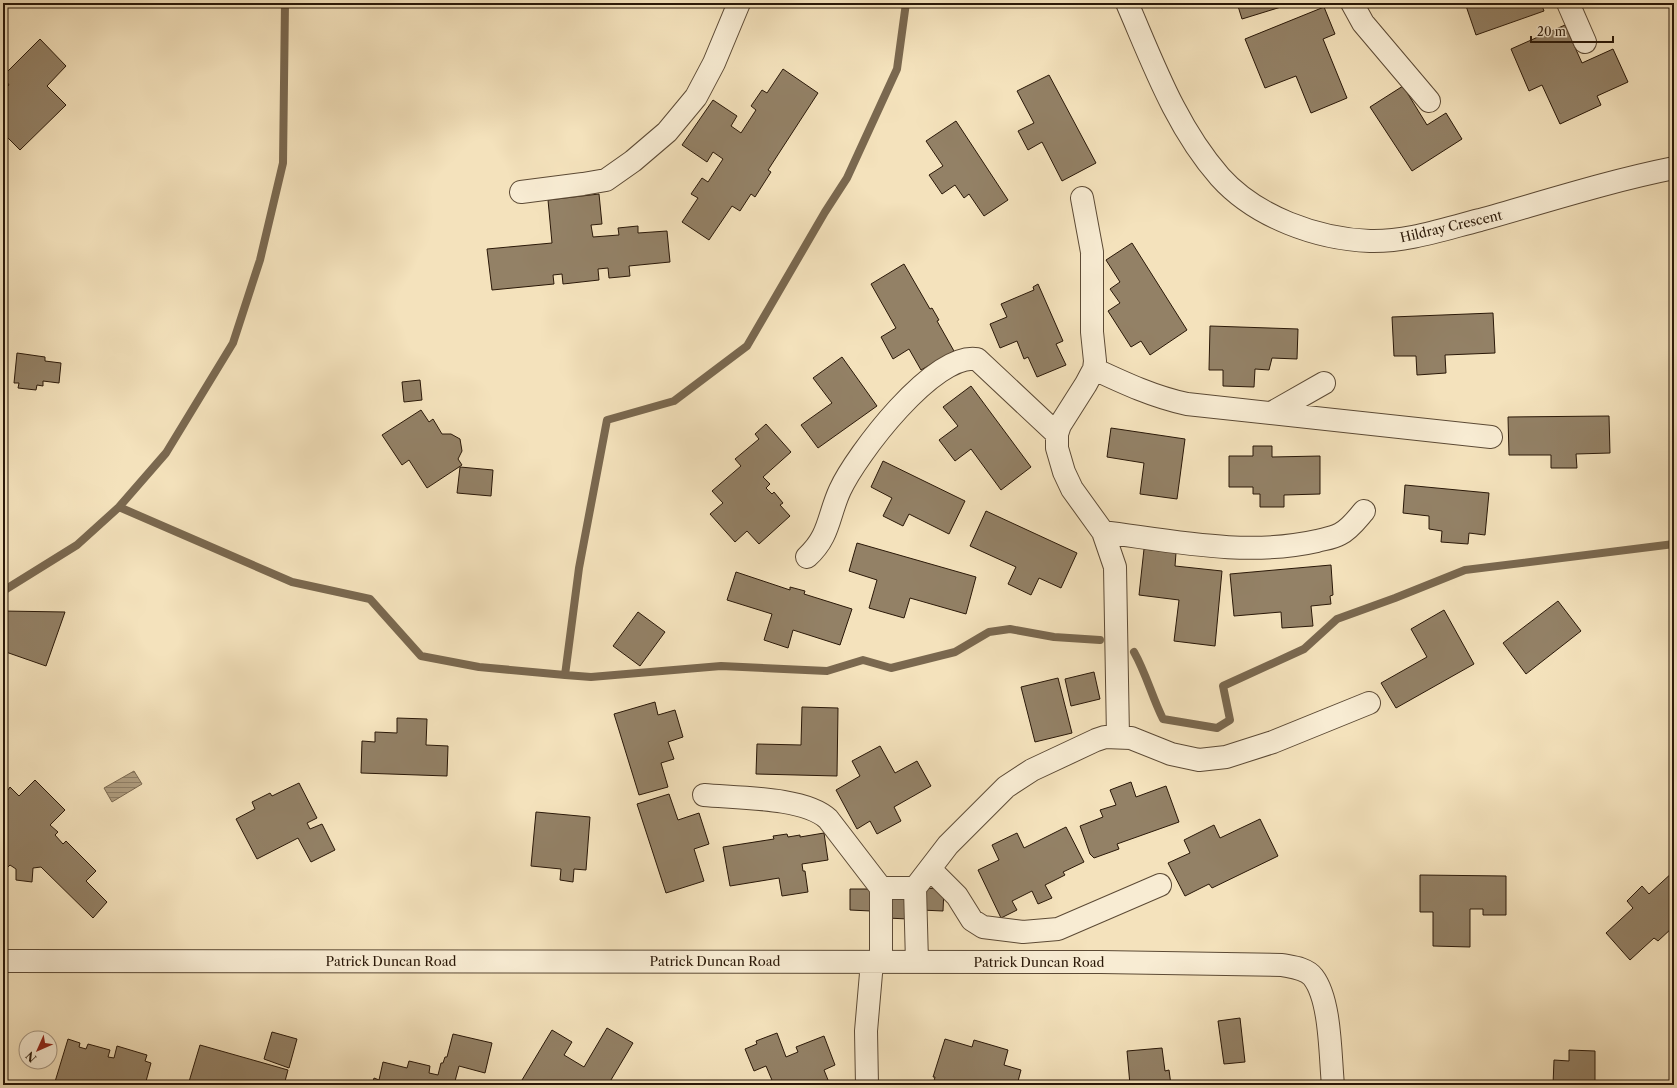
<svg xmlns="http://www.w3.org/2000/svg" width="1677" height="1088" font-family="'Libre Caslon Text',serif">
	<defs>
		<pattern id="water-rules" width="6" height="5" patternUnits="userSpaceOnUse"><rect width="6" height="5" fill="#af9d7f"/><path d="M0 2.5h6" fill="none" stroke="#8f7f66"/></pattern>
	</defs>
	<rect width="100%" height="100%" fill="#f4e2bc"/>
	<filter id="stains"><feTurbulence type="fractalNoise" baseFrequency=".005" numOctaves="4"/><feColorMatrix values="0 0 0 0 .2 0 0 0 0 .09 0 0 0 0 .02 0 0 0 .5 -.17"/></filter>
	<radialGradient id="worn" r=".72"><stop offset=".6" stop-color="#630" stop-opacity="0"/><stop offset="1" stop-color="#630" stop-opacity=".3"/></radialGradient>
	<path fill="url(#water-rules)" stroke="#7a684f" d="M 134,771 L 142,784 L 112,802 L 104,788 Z"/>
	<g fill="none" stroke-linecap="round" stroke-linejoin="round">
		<path stroke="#7a684f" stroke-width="8" d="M 119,507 L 292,582 L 370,599 L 421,656 L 479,667 L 565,675 L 579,568 L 607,420 L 674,401 L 747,346 L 825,212 L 847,178 L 897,69 L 906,3
			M 3,591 L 77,545 L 119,507 L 166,453 L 233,343 L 260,260 L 283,163 L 285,3
			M 1134,652 C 1146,673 1152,697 1163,719 L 1217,728 L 1230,720 L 1223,686 L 1304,649 L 1337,619 L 1395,598 L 1465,570 L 1674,544
			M 565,675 L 591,677 L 721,666 L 827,671 L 863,660 L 891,668 L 955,652 L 989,632 L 1010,629 L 1054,637 L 1100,640"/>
	</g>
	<path fill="#938166" stroke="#2a1808" d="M 1237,3 L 1294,3 L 1242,19 Z
		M 1465,3 L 1541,3 L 1544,11 L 1476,35 Z
		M 1324,7 L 1335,34 L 1323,39 L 1347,98 L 1311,113 L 1296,76 L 1265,88 L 1245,39 Z
		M 1565,25 L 1582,63 L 1613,49 L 1628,82 L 1597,96 L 1601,105 L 1560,124 L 1542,85 L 1529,91 L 1511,49 Z
		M 40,39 L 66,66 L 47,86 L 66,105 L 20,150 L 3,133 L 3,125 L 7,122 L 3,118 L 3,90 L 9,85 L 3,76 Z
		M 783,69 L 818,93 L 768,170 L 771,172 L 755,197 L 751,194 L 740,211 L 732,206 L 709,240 L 682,222 L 698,198 L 691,194 L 702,178 L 708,182 L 723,159 L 713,152 L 707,162 L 682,145 L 713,100 L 737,116 L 731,126 L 741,133 L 756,110 L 751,106 L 762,90 L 767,93 Z
		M 1049,75 L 1096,163 L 1062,181 L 1042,142 L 1028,150 L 1018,131 L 1034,123 L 1017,91 Z
		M 1403,86 L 1427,125 L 1446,113 L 1462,139 L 1412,171 L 1370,107 Z
		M 956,121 L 1008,200 L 984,216 L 969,194 L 964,198 L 955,185 L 942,194 L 929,175 L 943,166 L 926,141 Z
		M 599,194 L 602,224 L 591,225 L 593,237 L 619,235 L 618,228 L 638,226 L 638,233 L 667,231 L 670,262 L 629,266 L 630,276 L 609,278 L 608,268 L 598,269 L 599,280 L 563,284 L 562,274 L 553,275 L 554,284 L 492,290 L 487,249 L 552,243 L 548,200 Z
		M 1132,243 L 1187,330 L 1150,355 L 1141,341 L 1131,347 L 1108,311 L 1120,303 L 1110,289 L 1120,282 L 1106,260 Z
		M 904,264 L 930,309 L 932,308 L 939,320 L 937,321 L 954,351 L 921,370 L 909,349 L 893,359 L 881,337 L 896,328 L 871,284 Z
		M 1038,284 L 1063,341 L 1056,344 L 1066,365 L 1037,377 L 1028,357 L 1024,359 L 1017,341 L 1000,348 L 990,324 L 1007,317 L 1001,304 L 1034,290 L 1033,287 Z
		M 1493,313 L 1495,353 L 1445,355 L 1446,373 L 1417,375 L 1416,356 L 1394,356 L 1392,317 Z
		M 1210,326 L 1298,329 L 1297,359 L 1272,358 L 1269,370 L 1255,369 L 1254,387 L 1223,386 L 1223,370 L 1209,370 Z
		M 17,353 L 45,357 L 45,361 L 61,363 L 59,383 L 43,381 L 43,386 L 37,385 L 36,390 L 18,388 L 19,383 L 14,383 Z
		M 842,357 L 877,406 L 818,448 L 801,425 L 832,403 L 813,378 Z
		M 420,380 L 422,400 L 404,402 L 402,382 Z
		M 971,386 L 1031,467 L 1001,490 L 971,449 L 955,461 L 939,440 L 958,426 L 943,407 Z
		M 421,410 L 429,422 L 433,419 L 442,434 L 451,434 L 460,439 L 462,451 L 458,459 L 462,465 L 427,488 L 409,460 L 402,465 L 382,435 Z
		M 1609,416 L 1610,453 L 1576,454 L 1577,468 L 1551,468 L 1551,455 L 1509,455 L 1508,417 Z
		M 766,424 L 791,452 L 763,477 L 770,484 L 766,488 L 772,494 L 774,492 L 783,503 L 780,505 L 790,516 L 759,544 L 747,531 L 735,542 L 710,514 L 723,503 L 712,491 L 741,466 L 735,459 L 759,439 L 755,434 Z
		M 1111,428 L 1185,439 L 1177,499 L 1140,494 L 1144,463 L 1107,457 Z
		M 1253,446 L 1272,446 L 1272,457 L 1320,456 L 1320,494 L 1284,495 L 1284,507 L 1260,507 L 1260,494 L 1253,494 L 1253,487 L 1229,487 L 1229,456 L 1253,456 Z
		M 883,461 L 965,501 L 949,534 L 909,514 L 903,526 L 883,516 L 892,498 L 871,487 Z
		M 460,467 L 493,470 L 491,496 L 457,493 Z
		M 1405,485 L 1489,493 L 1485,535 L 1469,533 L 1468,544 L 1441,542 L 1442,531 L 1429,529 L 1429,516 L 1403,513 Z
		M 986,511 L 1077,553 L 1061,588 L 1039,578 L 1031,595 L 1008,584 L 1016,567 L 970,546 Z
		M 857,543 L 976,577 L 966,614 L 910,598 L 904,618 L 869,608 L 877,580 L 849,571 Z
		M 1144,549 L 1176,553 L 1175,566 L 1222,571 L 1215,646 L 1174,641 L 1179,600 L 1139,595 Z
		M 1331,565 L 1333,595 L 1330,596 L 1331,604 L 1311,606 L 1313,626 L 1282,628 L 1281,612 L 1234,616 L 1230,574 Z
		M 736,572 L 790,590 L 790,587 L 805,591 L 804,594 L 852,609 L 840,645 L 793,630 L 788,648 L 764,640 L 772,614 L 727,600 Z
		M 1558,601 L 1581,631 L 1526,674 L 1503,643 Z
		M 1444,610 L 1474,664 L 1396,708 L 1381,683 L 1427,657 L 1411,629 Z
		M 3,611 L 65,612 L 46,666 L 3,651 Z
		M 638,612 L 665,632 L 640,666 L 613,646 Z
		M 1094,672 L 1100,699 L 1071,706 L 1065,679 Z
		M 1058,678 L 1072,733 L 1035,742 L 1021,687 Z
		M 655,702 L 658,715 L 675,710 L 683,737 L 668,742 L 674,759 L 661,763 L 668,787 L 639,795 L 614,714 Z
		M 802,707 L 838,708 L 837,776 L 756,774 L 757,744 L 801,745 Z
		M 397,718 L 427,719 L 426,745 L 448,746 L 447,776 L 361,773 L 362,741 L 375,742 L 375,732 L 397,733 Z
		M 880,746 L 895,773 L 917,761 L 931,786 L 894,807 L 901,821 L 877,834 L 870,821 L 857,829 L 836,790 L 860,776 L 852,761 Z
		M 35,780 L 65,810 L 50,825 L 58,832 L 55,835 L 63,844 L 66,841 L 96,871 L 86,881 L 107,902 L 93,918 L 41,867 L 33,868 L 32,882 L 16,880 L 16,869 L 10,865 L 3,872 L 3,785 L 8,790 L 10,787 L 19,796 Z
		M 1131,782 L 1136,797 L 1166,786 L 1179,822 L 1117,844 L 1119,849 L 1094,858 L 1090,854 L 1080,826 L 1103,817 L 1100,810 L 1116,805 L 1110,790 Z
		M 299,783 L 317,818 L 307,823 L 310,829 L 322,824 L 335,850 L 311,862 L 298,838 L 257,859 L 236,819 L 255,809 L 252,802 L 270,793 L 272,796 Z
		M 669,794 L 678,820 L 699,813 L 709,844 L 694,849 L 704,881 L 666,893 L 637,804 Z
		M 536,812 L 590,817 L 586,870 L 574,869 L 573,882 L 560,880 L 561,869 L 531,866 Z
		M 1260,819 L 1278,856 L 1212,888 L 1209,884 L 1185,896 L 1168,863 L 1190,853 L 1184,840 L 1214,825 L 1220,838 Z
		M 1066,827 L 1084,862 L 1063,872 L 1065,875 L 1045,885 L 1052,898 L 1038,904 L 1032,891 L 1012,901 L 1017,910 L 1001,918 L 978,870 L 999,860 L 992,845 L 1017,833 L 1024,848 Z
		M 824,833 L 828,860 L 802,864 L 803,871 L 805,871 L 808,892 L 782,896 L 779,878 L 730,886 L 723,847 L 774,839 L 773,836 L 787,834 L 788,837 L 800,835 L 800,837 Z
		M 1674,871 L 1674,920 L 1669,925 L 1672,928 L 1658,941 L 1654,938 L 1630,960 L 1606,933 L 1633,908 L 1627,901 L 1642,886 L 1649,894 Z
		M 1420,875 L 1506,876 L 1506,915 L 1483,915 L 1483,909 L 1470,909 L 1470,947 L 1433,946 L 1433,912 L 1420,912 Z
		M 922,888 L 944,889 L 943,911 L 921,910 Z
		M 850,889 L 870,889 L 871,911 L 850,910 Z
		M 887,897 L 907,897 L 908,919 L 887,918 Z
		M 1240,1018 L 1245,1062 L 1224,1064 L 1218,1021 Z
		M 607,1028 L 633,1043 L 608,1085 L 519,1085 L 552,1030 L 572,1042 L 564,1055 L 584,1067 Z
		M 272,1032 L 297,1039 L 289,1068 L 264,1059 Z
		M 777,1033 L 786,1057 L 798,1052 L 796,1047 L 824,1036 L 835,1065 L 824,1070 L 830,1085 L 774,1085 L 766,1066 L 754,1071 L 745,1049 L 757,1044 L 756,1041 Z
		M 453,1034 L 492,1043 L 485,1073 L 459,1066 L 454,1085 L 372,1085 L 374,1078 L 379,1080 L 383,1062 L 407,1068 L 409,1061 L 430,1066 L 429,1073 L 438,1075 L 441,1063 L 443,1063 L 445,1057 L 447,1057 Z
		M 68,1039 L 80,1043 L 79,1047 L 86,1049 L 88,1044 L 110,1050 L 108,1057 L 114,1058 L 117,1046 L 147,1055 L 145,1061 L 151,1063 L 145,1085 L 54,1085 Z
		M 945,1039 L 972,1047 L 974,1040 L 1008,1050 L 1004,1065 L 1021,1070 L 1017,1085 L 933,1085 L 935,1077 L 933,1077 Z
		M 200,1045 L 288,1070 L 284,1085 L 188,1085 Z
		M 1162,1048 L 1165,1071 L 1169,1070 L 1171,1085 L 1130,1085 L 1127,1051 Z
		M 1569,1050 L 1595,1051 L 1595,1085 L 1553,1085 L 1554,1060 L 1569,1061 Z"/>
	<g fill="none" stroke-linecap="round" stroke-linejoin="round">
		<g stroke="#5c4a35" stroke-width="24">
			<path id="minor" d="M 1127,3 C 1153,63 1176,127 1220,177 C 1256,217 1317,239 1370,241 C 1407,242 1444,229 1480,220 C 1544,202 1609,181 1674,168
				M 1352,3 L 1363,23 L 1429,101
				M 1568,3 L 1585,42
				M 521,192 L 583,184 L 606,180 L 633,161 L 667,132 L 696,97 L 714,63 L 739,3
				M 1082,198 L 1092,252 L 1092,332 L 1095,361 L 1094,369 L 1086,384 L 1060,425 L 1057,434 L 1057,448 L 1064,472 L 1072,489 L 1103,532 L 1115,567 L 1118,737
				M 1094,369 C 1124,383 1154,397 1187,404 L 1491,437
				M 1273,412 L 1324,383
				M 1103,532 C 1173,541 1247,557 1317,541 C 1324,539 1333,538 1340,534 C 1350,529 1357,519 1364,511
				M 807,557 C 830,536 828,516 840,490 C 856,455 934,352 977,359 L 1057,434
				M 704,795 C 737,798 805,797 828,819 L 881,888
				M 930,869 L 957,896 L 972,920 L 983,927 L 1023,932 L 1058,929 L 1160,885
				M 915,888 L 917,962
				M 3,961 L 1101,962 L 1282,965 C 1292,967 1306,968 1313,977 C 1331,1000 1330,1056 1333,1085
				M 881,962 L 881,888 L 915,888 L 948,845 L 1006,787 L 1032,770 L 1096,740 L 1105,737 L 1131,738 L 1171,754 L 1199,760 L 1226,757 L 1273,742 L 1369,703
				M 867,1085 L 866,1031 L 872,962"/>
		</g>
		<use href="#minor" stroke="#f8ecd3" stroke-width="22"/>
	</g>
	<g text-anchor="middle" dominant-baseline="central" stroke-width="3.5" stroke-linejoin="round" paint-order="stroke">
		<g font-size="13" fill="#2a1808" stroke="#f8ecd3">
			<text transform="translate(1451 226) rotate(-13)">Hildray Crescent</text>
			<text x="391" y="961">Patrick Duncan Road</text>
			<text x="715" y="961">Patrick Duncan Road</text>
			<text x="1039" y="962">Patrick Duncan Road</text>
		</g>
	</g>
	<rect width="1677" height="1088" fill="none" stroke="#f4e2bc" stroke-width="16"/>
	<rect x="4" y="4" width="1669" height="1080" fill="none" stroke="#2a1808" stroke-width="2"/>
	<rect x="8" y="8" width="1661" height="1072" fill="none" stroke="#2a1808"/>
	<g transform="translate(38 1050) rotate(225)"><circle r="19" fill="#f8ecd3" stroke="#a69782"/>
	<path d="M0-3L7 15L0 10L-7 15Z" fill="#8f2418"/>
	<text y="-6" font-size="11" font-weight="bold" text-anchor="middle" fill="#2a1808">N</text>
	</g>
	<path d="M1531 36v6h82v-6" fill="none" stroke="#2a1808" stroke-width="2"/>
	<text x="1537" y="36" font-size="12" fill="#2a1808" stroke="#f8ecd3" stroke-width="3" paint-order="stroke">20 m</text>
	<rect width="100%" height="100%" filter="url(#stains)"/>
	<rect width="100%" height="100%" fill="url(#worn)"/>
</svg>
